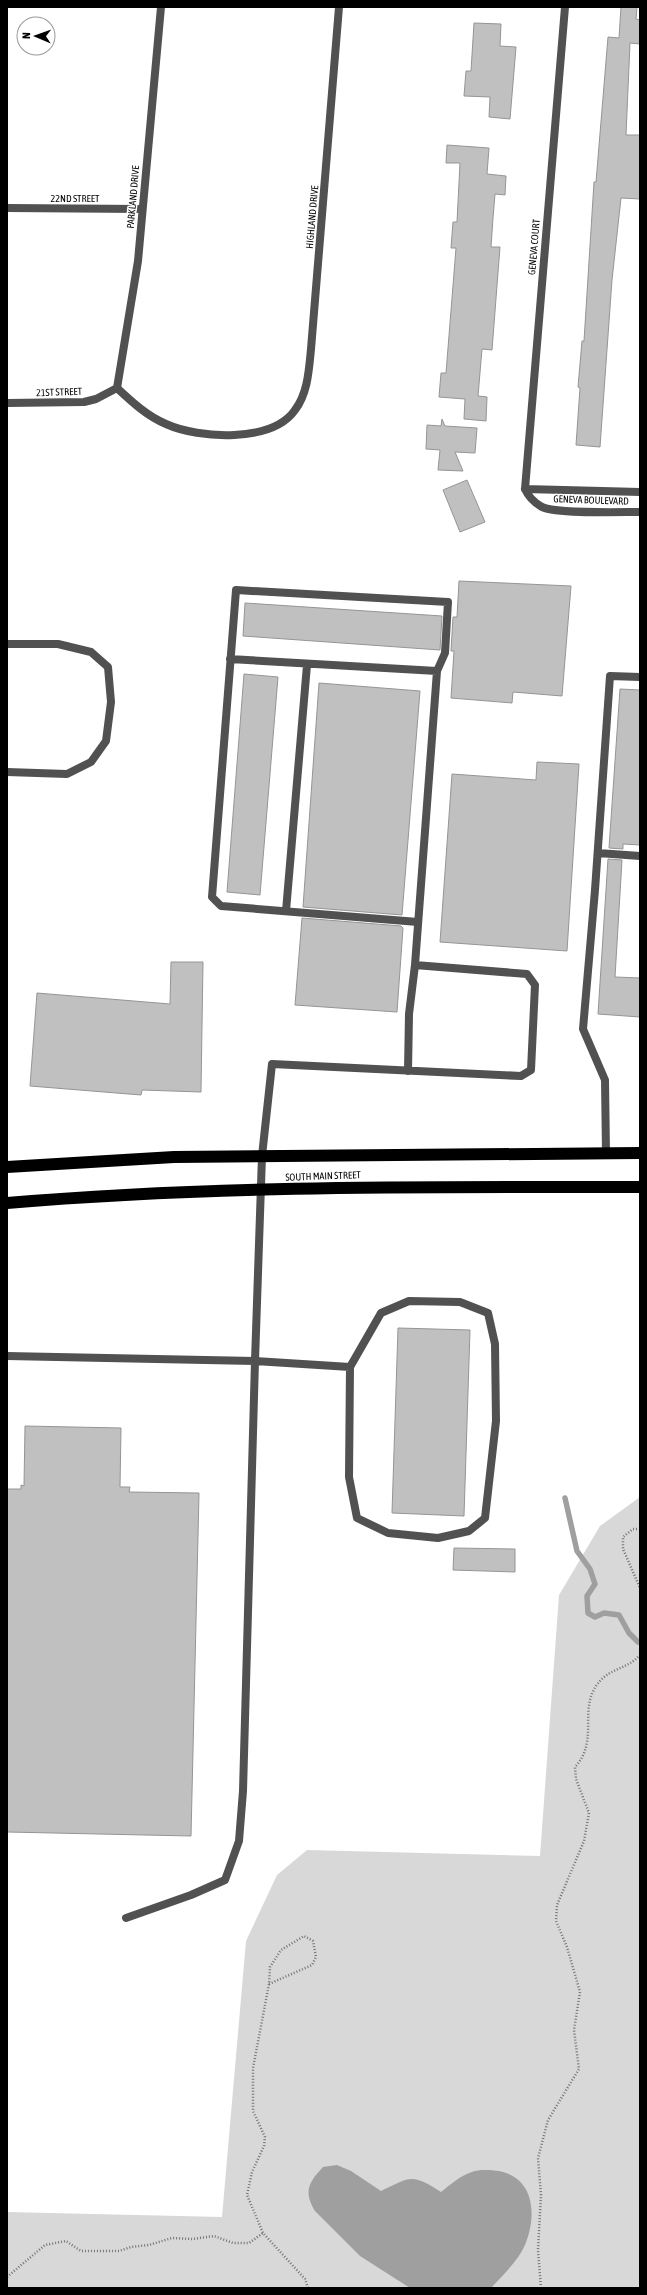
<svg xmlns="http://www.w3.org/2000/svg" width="647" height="2295" font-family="'Asap Condensed',sans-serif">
	<rect width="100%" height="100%" fill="#fff"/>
	<path fill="#d8d8d8" d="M 640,1497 L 640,2288 L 7,2288 L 7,2212 L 222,2217 L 246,1941 L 277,1875 L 307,1850 L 540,1856 L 559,1595 L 600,1526 Z"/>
	<path fill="#9f9f9f" d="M 337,2165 L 351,2171 L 381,2191 C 411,2177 411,2173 441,2192 C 450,2185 461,2175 472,2172 C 479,2169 491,2170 499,2171 C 535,2178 537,2216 525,2245 C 518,2261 503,2275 491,2288 L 410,2288 L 360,2256 L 315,2211 C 303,2191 309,2182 323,2167 Z"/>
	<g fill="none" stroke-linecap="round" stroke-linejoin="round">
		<path stroke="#9f9f9f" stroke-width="5.5" d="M 565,1498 L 577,1551 L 590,1569 L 595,1584 L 587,1596 L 588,1613 L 595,1617 L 604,1613 L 619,1615 L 629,1633 L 638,1642"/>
	</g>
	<path fill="#c0c0c0" stroke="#959595" d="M 621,7 L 637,7 L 636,19 L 640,20 L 640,44 L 630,43 L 626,135 L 640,135 L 640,199 L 621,198 L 612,280 L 600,447 L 576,445 L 580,388 L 578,387 L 582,341 L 584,341 L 594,182 L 596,182 L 608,37 L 619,38 Z
		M 474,23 L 501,24 L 500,46 L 516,47 L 510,119 L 489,117 L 490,97 L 464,96 L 466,71 L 471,71 Z
		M 447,145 L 489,148 L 487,174 L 506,176 L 505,195 L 495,194 L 493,218 L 491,247 L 500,247 L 492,350 L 482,349 L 478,396 L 487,397 L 486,421 L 464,419 L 465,399 L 439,397 L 441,373 L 446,373 L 456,248 L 451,248 L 453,222 L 457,222 L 460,163 L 446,163 Z
		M 442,419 L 445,426 L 477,428 L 475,453 L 455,452 L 463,471 L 438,470 L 440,450 L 426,449 L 427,425 L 441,426 Z
		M 467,480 L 485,522 L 460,532 L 443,490 Z
		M 459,581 L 571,586 L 562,696 L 513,692 L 512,703 L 451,698 L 454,651 L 451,651 L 453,617 L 457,617 Z
		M 245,603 L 442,616 L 440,650 L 243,636 Z
		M 244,674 L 278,677 L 260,895 L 227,892 Z
		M 319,683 L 420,691 L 402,915 L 303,907 Z
		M 620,689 L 640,690 L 640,845 L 623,844 L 623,849 L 609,848 Z
		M 537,762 L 579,764 L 567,951 L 440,942 L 452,774 L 536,780 Z
		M 608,859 L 622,860 L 615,977 L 640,978 L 640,1017 L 598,1014 Z
		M 302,918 L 401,926 L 403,928 L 397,1012 L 295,1005 Z
		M 171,962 L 203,962 L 201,1092 L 142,1090 L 141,1095 L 30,1086 L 37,993 L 170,1004 Z
		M 398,1328 L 470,1330 L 464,1516 L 392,1513 Z
		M 25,1426 L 121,1428 L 120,1487 L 130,1487 L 129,1492 L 199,1493 L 191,1836 L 7,1832 L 7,1489 L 21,1489 L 21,1485 L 24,1486 Z
		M 454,1548 L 515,1549 L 515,1572 L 453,1570 Z"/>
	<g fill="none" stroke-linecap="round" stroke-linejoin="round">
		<path stroke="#737373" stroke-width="2.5" stroke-dasharray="1 2" stroke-linecap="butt" d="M 640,1529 L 633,1529 L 623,1537 L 623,1549 L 640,1588
			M 269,1984 L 312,1965 L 316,1957 L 313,1941 L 304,1936 L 281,1950 L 270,1967 L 269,1984 L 253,2068 L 253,2111 L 265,2137 L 264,2146 L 252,2172 L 247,2195 L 263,2233 L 305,2279 L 308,2288
			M 7,2277 L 45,2245 L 66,2241 L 81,2251 L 119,2251 L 131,2247 L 149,2245 L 172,2238 L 193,2239 L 214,2236 L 233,2243 L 249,2243 L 263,2233
			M 541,2288 L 538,2250 L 541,2195 L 538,2158 L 548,2120 L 579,2069 L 574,2030 L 580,1992 L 567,1947 L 556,1921 L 557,1905 L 584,1841 L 589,1813 L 576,1779 L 575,1767 C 599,1741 579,1712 596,1686 C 609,1667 627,1670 640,1655"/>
		<path stroke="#515151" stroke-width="8" d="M 7,644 L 58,644 L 91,652 L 108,667 L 111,702 L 106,741 L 91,762 L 67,774 L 7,772
			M 230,659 L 437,671
			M 598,853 L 640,856
			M 286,911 L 307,665
			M 415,965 L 437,671 L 445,653 L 448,602 L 236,590 L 212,897 L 221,906 L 418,922
			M 606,1153 L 605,1080 L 583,1029 L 595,890 L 610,676 L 640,677
			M 7,1356 L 255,1361 L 262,1156 L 272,1064 L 521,1076 L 531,1070 L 535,985 L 527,974 L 415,965 L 409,1014 L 408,1071
			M 126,1918 L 191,1895 L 225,1880 L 239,1841 L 243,1791 L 255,1361 L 350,1367 L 349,1477 L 357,1518 L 388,1533 L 438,1538 L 469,1531 L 485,1518 L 496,1421 L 495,1344 L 488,1313 L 460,1302 L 409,1301 L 381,1313 L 350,1367"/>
		<path stroke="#515151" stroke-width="8" d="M 7,208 L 142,209
			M 117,388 C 132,402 147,416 166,424 C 199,439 272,443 295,410 C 308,393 309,369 311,349 L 339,7
			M 117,388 L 138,261 L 161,7
			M 7,403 L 84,402 L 96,399 L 117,388
			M 525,489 L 565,7
			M 525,489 C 528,496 535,503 542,507 C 558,514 619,512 640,512
			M 525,489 L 640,492"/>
		<path stroke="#000" stroke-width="12" d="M 7,1167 L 174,1157 L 640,1153
			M 7,1203 C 218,1185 429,1187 640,1187"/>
	</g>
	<g text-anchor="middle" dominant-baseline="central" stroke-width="3" stroke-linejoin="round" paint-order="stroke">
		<g font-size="10" fill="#000" stroke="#fff">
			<text transform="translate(133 197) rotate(-85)">PARKLAND DRIVE</text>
			<text x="75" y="198">22ND STREET</text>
			<text transform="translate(312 217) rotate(-85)">HIGHLAND DRIVE</text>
			<text transform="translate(534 247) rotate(-85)">GENEVA COURT</text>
			<text transform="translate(59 392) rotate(-2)">21ST STREET</text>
			<text transform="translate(591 500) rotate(2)">GENEVA BOULEVARD</text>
			<text transform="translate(323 1176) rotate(-2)">SOUTH MAIN STREET</text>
		</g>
	</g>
	<rect width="647" height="2295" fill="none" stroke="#000000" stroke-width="16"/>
	<g transform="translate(36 36) rotate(272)"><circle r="19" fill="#ffffff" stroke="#999999"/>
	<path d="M0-3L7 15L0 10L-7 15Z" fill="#000000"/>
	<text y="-6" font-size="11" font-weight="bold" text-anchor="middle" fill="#000000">N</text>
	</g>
</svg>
